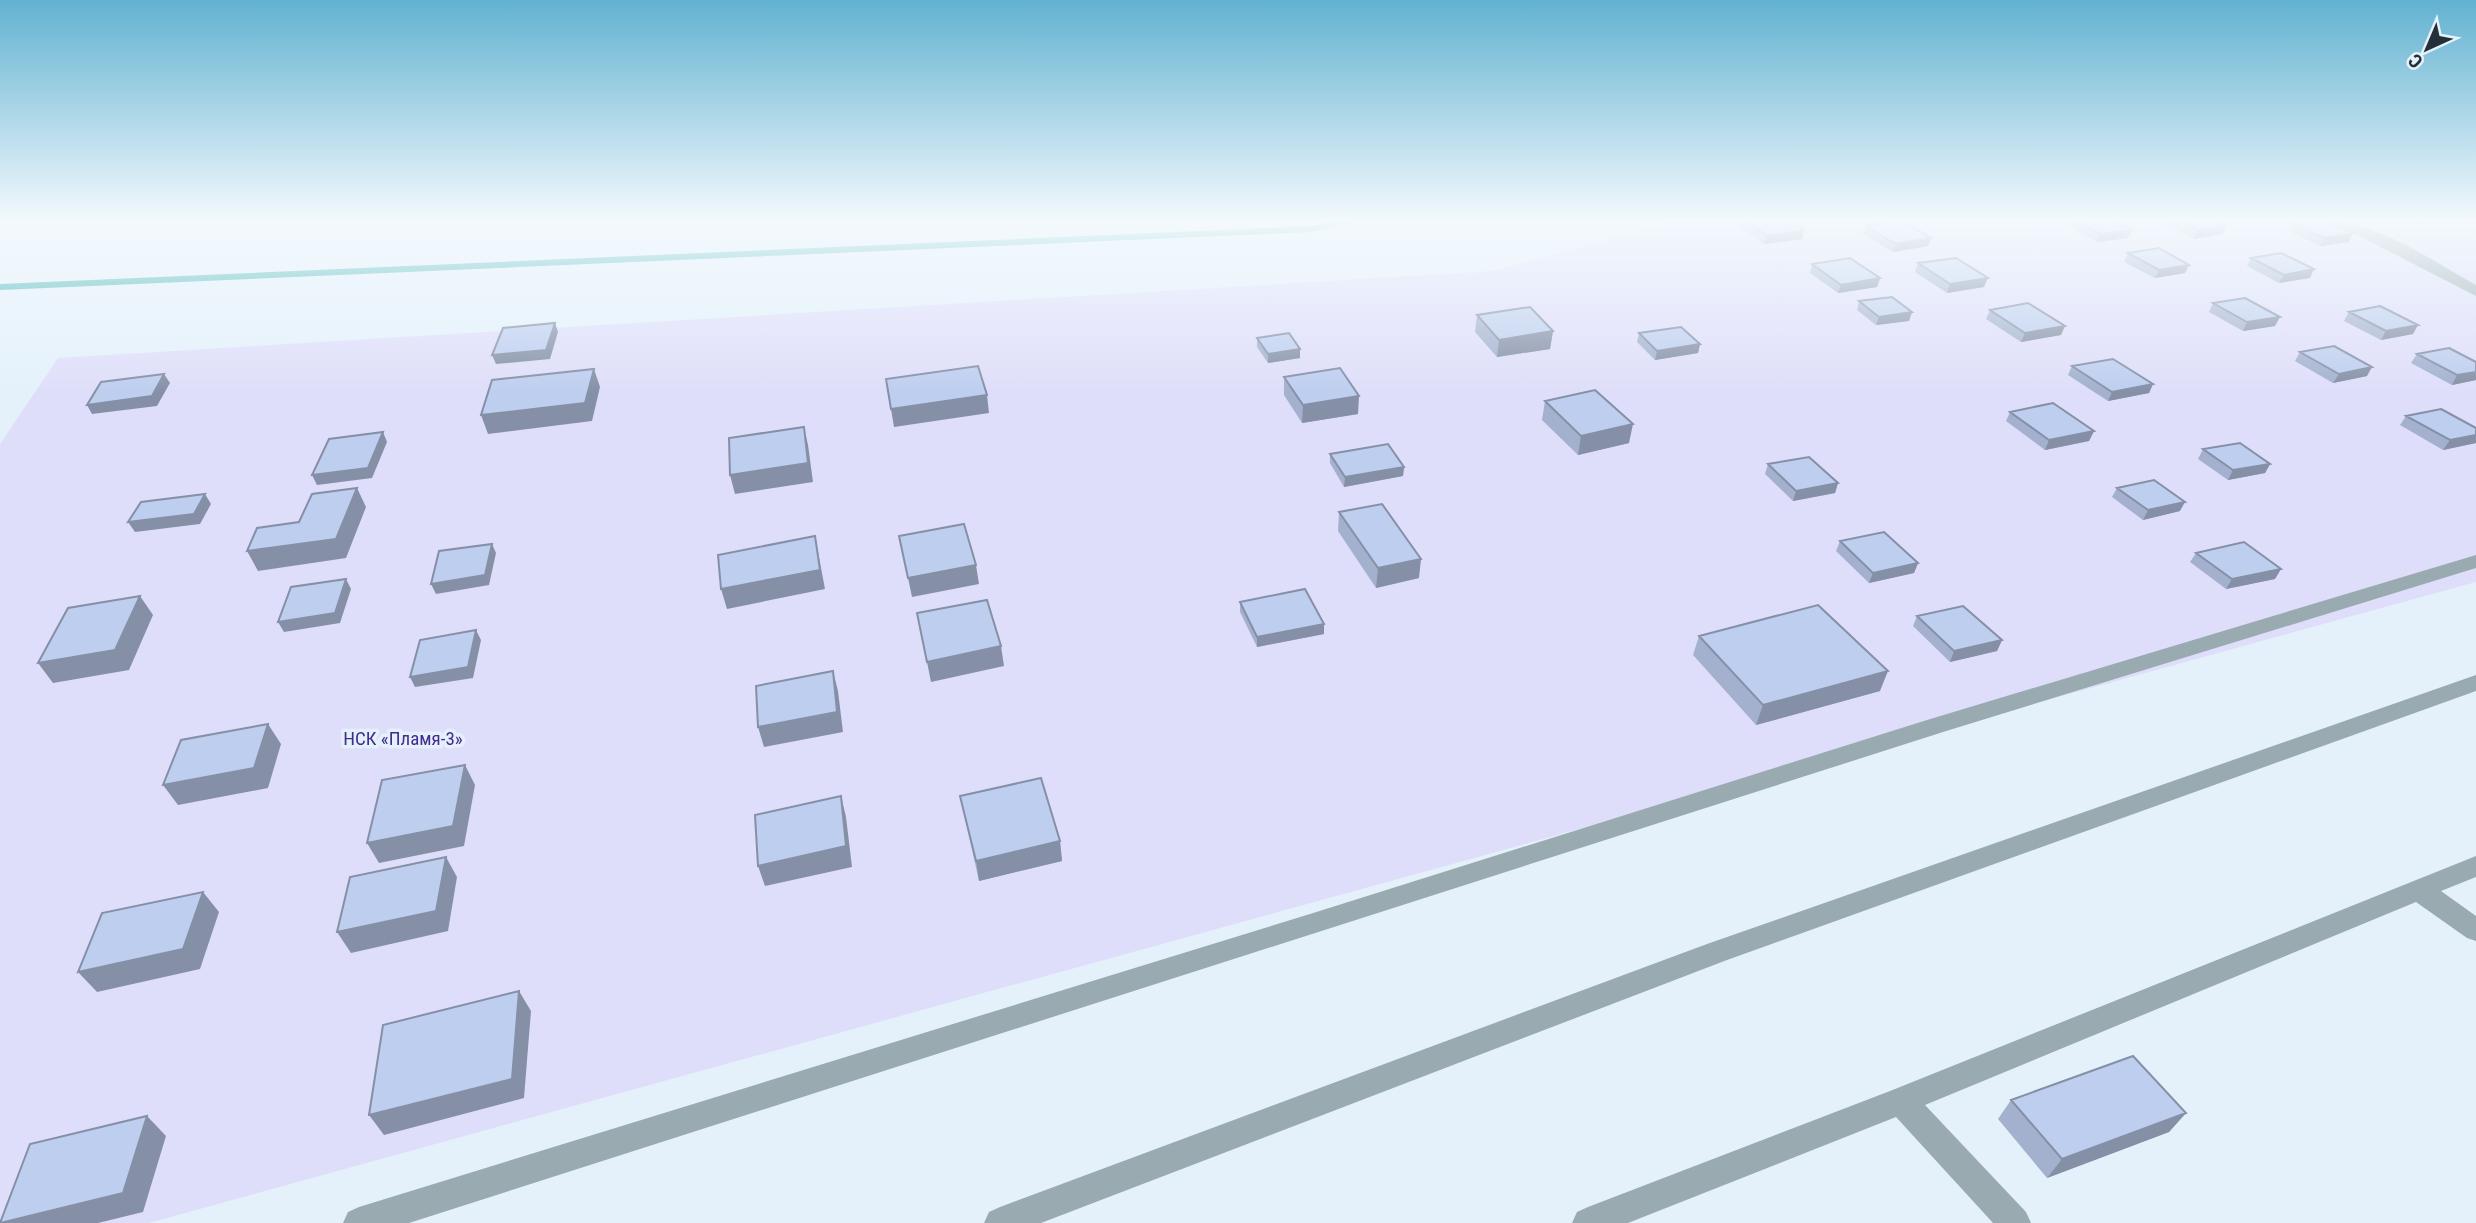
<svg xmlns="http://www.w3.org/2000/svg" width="2476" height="1223" font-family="'Roboto Condensed',sans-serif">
	<rect width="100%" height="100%" fill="#e4f1fb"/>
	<path fill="#dfdefa" d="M 1677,221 L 2476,221 L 2476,582 L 149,1223 L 0,1223 L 0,444 L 58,358 L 1493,271 Z"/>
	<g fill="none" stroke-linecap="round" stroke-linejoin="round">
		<path fill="#3aafae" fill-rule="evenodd" d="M 1336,221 L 1357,221 L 1311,232 L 0,290 L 0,284 L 1311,226 Z"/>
		<path fill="#99abb1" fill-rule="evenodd" d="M 2330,221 C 2376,221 2436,263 2476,285 L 2476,296 Z
			M 2476,555 L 2476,568 L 1943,732 L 409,1223 L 343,1223 L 348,1212 L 359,1207 L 1310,914 L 1927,720 Z
			M 2476,675 L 2476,691 L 1727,960 L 1041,1223 L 984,1223 L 989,1212 L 1000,1207 L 1707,944 Z
			M 2476,856 L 2476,877 L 2441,891 L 2476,916 L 2476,941 L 2467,938 L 2416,902 L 1925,1105 L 2026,1212 L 2031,1223 L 1993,1223 L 1896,1117 L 1628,1223 L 1572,1223 L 1577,1212 L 1588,1207 L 1890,1091 Z"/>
	</g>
	<path fill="#a3b1ce" d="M 1741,221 L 1791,221 L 1804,230 L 1802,239 L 1764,244 L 1740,226 Z
		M 2073,221 L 2117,221 L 2132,230 L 2128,238 L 2097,242 L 2070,227 Z
		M 2166,221 L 2219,221 L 2223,234 L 2194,239 L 2165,223 Z
		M 2292,223 L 2353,233 L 2349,242 L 2320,246 L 2288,231 Z
		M 1866,226 L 1931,238 L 1928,246 L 1893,252 L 1863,234 Z
		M 2128,253 L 2189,265 L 2185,273 L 2155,278 L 2124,262 Z
		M 2251,258 L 2310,278 L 2279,283 L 2247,266 Z
		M 1918,263 L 1984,287 L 1947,293 L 1915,272 Z
		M 1812,264 L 1880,278 L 1877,287 L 1838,293 L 1810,273 Z
		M 1859,301 L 1912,312 L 1909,321 L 1876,325 L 1857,310 Z
		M 2213,303 L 2275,326 L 2243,331 L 2209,312 Z
		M 1990,310 L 2061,335 L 2021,342 L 1986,319 Z
		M 2349,312 L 2413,334 L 2381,340 L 2344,321 Z
		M 1477,315 L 1553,331 L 1550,349 L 1497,357 L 1475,332 Z
		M 1639,333 L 1700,344 L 1698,353 L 1655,360 L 1637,342 Z
		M 1257,338 L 1300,358 L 1268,363 L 1257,347 Z
		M 2300,352 L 2367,376 L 2333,383 L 2295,361 Z
		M 2417,354 L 2476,362 L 2476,380 L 2452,385 L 2411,363 Z
		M 2072,366 L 2153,384 L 2149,393 L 2108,401 L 2068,375 Z
		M 1284,377 L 1358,414 L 1302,423 L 1284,395 Z
		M 1545,401 L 1629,443 L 1578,455 L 1542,420 Z
		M 2010,412 L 2094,431 L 2089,441 L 2045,450 L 2006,421 Z
		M 2406,416 L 2476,428 L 2476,443 L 2443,450 L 2400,425 Z
		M 2203,449 L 2270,464 L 2265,473 L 2228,480 L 2198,459 Z
		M 1330,454 L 1404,467 L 1403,476 L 1344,487 L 1330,463 Z
		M 1768,464 L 1838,483 L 1835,493 L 1793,501 L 1765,474 Z
		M 2117,488 L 2180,511 L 2143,520 L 2112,497 Z
		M 1339,512 L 1419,578 L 1376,588 L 1338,531 Z
		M 1840,541 L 1918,563 L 1914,573 L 1869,583 L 1836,551 Z
		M 2196,553 L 2281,569 L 2275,579 L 2226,589 L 2190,562 Z
		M 1240,602 L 1324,624 L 1324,634 L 1257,647 L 1240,612 Z
		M 1917,616 L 2002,640 L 1997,651 L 1950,662 L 1913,626 Z
		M 1699,636 L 1880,691 L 1756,725 L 1693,655 Z
		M 960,796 L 1060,841 L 1062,861 L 979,881 Z
		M 2011,1100 L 2186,1113 L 2169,1132 L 2047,1178 L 1998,1119 Z"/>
	<path fill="#8590a7" d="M 2415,221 L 2431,221 L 2414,224 Z
		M 2227,226 L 2223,234 L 2194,239 L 2198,230 Z
		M 1804,230 L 1802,239 L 1764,244 L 1767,236 Z
		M 2132,230 L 2128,238 L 2097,242 L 2101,234 Z
		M 2353,233 L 2349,242 L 2320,246 L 2324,238 Z
		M 1931,238 L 1928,246 L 1893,252 L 1896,244 Z
		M 2189,265 L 2185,273 L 2155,278 L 2159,270 Z
		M 2314,269 L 2310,278 L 2279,283 L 2284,275 Z
		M 1880,278 L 1877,287 L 1838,293 L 1841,285 Z
		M 1988,278 L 1984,287 L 1947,293 L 1950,284 Z
		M 1912,312 L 1909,321 L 1876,325 L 1879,317 Z
		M 2280,317 L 2275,326 L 2243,331 L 2247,322 Z
		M 555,323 L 558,332 L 550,359 L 496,364 L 492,355 Z
		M 2418,325 L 2413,334 L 2381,340 L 2386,331 Z
		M 2065,326 L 2061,335 L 2021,342 L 2025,333 Z
		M 1553,331 L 1550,349 L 1497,357 L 1499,340 Z
		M 1700,344 L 1698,353 L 1655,360 L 1657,351 Z
		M 1300,349 L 1300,358 L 1268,363 L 1268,354 Z
		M 2372,367 L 2367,376 L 2333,383 L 2339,374 Z
		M 594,369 L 600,387 L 592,421 L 488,434 L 481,415 Z
		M 2476,372 L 2476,380 L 2452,385 L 2457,375 Z
		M 164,374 L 170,383 L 157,406 L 92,414 L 87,405 Z
		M 2153,384 L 2149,393 L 2108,401 L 2112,392 Z
		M 987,395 L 989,413 L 894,427 L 891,409 Z
		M 1359,396 L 1358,414 L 1302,423 L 1303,405 Z
		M 1633,424 L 1629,443 L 1578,455 L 1581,436 Z
		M 804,427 L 808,445 L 813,482 L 735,494 L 730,475 Z
		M 2094,431 L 2089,441 L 2045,450 L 2049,440 Z
		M 383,432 L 387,442 L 372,478 L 317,485 L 312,475 Z
		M 2476,435 L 2476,443 L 2443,450 L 2450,440 Z
		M 2270,464 L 2265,473 L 2228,480 L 2233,470 Z
		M 1404,467 L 1403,476 L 1344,487 L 1345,477 Z
		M 1838,483 L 1835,493 L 1793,501 L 1796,491 Z
		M 357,488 L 366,507 L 346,558 L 258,571 L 247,551 L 336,539 Z
		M 205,494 L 211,504 L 200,524 L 135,532 L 128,522 Z
		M 2185,502 L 2180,511 L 2143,520 L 2148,510 Z
		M 815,536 L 825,589 L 727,609 L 721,589 Z
		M 492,544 L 496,553 L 489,585 L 436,594 L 431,584 Z
		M 1421,559 L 1419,578 L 1376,588 L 1378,568 Z
		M 1918,563 L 1914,573 L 1869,583 L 1873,573 Z
		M 976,565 L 979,584 L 912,597 L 908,578 Z
		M 2281,569 L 2275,579 L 2226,589 L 2232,579 Z
		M 346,579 L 351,589 L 340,623 L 284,632 L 278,622 Z
		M 140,596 L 153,615 L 129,670 L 53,683 L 38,663 Z
		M 1324,624 L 1324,634 L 1257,647 L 1257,637 Z
		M 476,630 L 481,640 L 473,678 L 415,687 L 410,677 Z
		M 2002,640 L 1997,651 L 1950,662 L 1954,651 Z
		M 1001,646 L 1004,666 L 931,682 L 927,662 Z
		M 833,671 L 838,691 L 843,732 L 764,747 L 758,727 Z
		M 1888,671 L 1880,691 L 1756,725 L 1763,705 Z
		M 268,724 L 281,744 L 268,788 L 178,805 L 163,785 Z
		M 465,765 L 475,785 L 464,846 L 379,863 L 367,843 Z
		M 841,796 L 846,817 L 852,867 L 765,886 L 758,866 Z
		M 1060,841 L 1062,861 L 979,881 L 976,861 Z
		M 446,857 L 457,877 L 448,931 L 351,953 L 337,932 Z
		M 203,892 L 219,912 L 200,969 L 97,992 L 78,972 Z
		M 519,991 L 531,1011 L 524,1098 L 384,1135 L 369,1115 Z
		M 2186,1113 L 2169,1132 L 2047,1178 L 2062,1159 Z
		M 147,1116 L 166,1136 L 143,1212 L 98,1223 L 0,1223 Z"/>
	<path fill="#beceef" stroke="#8590a7" stroke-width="2" d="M 1747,221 L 1791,221 L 1804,230 L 1767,236 Z
		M 1890,221 L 1903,221 L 1931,238 L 1896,244 L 1866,226 Z
		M 2079,221 L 2117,221 L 2132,230 L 2101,234 Z
		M 2181,221 L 2219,221 L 2227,226 L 2198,230 Z
		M 2300,221 L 2327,221 L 2353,233 L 2324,238 L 2292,223 Z
		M 2159,248 L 2189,265 L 2159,270 L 2128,253 Z
		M 2281,253 L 2314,269 L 2284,275 L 2251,258 Z
		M 1850,258 L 1880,278 L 1841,285 L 1812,264 Z
		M 1956,258 L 1988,278 L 1950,284 L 1918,263 Z
		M 1892,297 L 1912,312 L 1879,317 L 1859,301 Z
		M 2245,298 L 2280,317 L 2247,322 L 2213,303 Z
		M 2028,303 L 2065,326 L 2025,333 L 1990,310 Z
		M 2380,306 L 2418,325 L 2386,331 L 2349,312 Z
		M 1530,307 L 1553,331 L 1499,340 L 1477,315 Z
		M 555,323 L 546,350 L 492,355 L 503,328 Z
		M 1681,327 L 1700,344 L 1657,351 L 1639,333 Z
		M 1289,333 L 1300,349 L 1268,354 L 1257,338 Z
		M 2334,346 L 2372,367 L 2339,374 L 2300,352 Z
		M 2449,348 L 2476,362 L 2476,372 L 2457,375 L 2417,354 Z
		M 2113,359 L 2153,384 L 2112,392 L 2072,366 Z
		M 978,366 L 987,395 L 891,409 L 886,379 Z
		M 1340,368 L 1359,396 L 1303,405 L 1284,377 Z
		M 594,369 L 585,403 L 481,415 L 492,380 Z
		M 164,374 L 152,396 L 87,405 L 101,382 Z
		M 1595,390 L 1633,424 L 1581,436 L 1545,401 Z
		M 2053,403 L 2094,431 L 2049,440 L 2010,412 Z
		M 2441,409 L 2476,428 L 2476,435 L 2450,440 L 2406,416 Z
		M 804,427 L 808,463 L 730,475 L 729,438 Z
		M 383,432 L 368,468 L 312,475 L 329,439 Z
		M 2240,443 L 2270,464 L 2233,470 L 2203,449 Z
		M 1388,444 L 1404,467 L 1345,477 L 1330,454 Z
		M 1809,457 L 1838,483 L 1796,491 L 1768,464 Z
		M 2154,480 L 2185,502 L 2148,510 L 2117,488 Z
		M 357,488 L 336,539 L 247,551 L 257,528 L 299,522 L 312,494 Z
		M 205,494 L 194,514 L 128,522 L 141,502 Z
		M 1382,504 L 1421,559 L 1378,568 L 1339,512 Z
		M 964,524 L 976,565 L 908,578 L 899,536 Z
		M 1884,532 L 1918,563 L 1873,573 L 1840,541 Z
		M 815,536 L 820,570 L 721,589 L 718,555 Z
		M 2244,542 L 2281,569 L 2232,579 L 2196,553 Z
		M 492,544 L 485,575 L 431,584 L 439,551 Z
		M 346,579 L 335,613 L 278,622 L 291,587 Z
		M 1305,589 L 1324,624 L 1257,637 L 1240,602 Z
		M 140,596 L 115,650 L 38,663 L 68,608 Z
		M 987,600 L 1001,646 L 927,662 L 917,613 Z
		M 1818,605 L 1888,671 L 1763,705 L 1699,636 Z
		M 1963,606 L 2002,640 L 1954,651 L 1917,616 Z
		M 476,630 L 468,667 L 410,677 L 420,640 Z
		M 833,671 L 837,712 L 758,727 L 756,686 Z
		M 268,724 L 254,768 L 163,785 L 181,740 Z
		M 465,765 L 453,826 L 367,843 L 382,780 Z
		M 1041,778 L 1060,841 L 976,861 L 960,796 Z
		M 841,796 L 846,846 L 758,866 L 755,815 Z
		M 446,857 L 436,911 L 337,932 L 350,877 Z
		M 203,892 L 183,949 L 78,972 L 102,913 Z
		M 519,991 L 512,1079 L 369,1115 L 383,1025 Z
		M 2133,1056 L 2186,1113 L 2062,1159 L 2011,1100 Z
		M 147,1116 L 123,1193 L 0,1223 L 30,1144 Z"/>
	<linearGradient id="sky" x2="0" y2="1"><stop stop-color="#62b2d1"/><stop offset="0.56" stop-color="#f3f9fd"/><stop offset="1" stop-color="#f3f9fd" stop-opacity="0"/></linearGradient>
	<rect width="2476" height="393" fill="url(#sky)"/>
	<g text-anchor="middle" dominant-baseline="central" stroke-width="7" stroke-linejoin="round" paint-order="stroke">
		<g font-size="19" fill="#432b90" stroke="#e4f1fb">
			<text x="403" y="738">НСК «Пламя-3»</text>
		</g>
	</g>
	<g transform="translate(2427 49) rotate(224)" stroke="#e4f1fb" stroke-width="5" paint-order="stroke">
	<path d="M0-5L12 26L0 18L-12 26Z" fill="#23303a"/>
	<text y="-10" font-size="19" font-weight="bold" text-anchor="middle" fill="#23303a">С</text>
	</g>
</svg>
